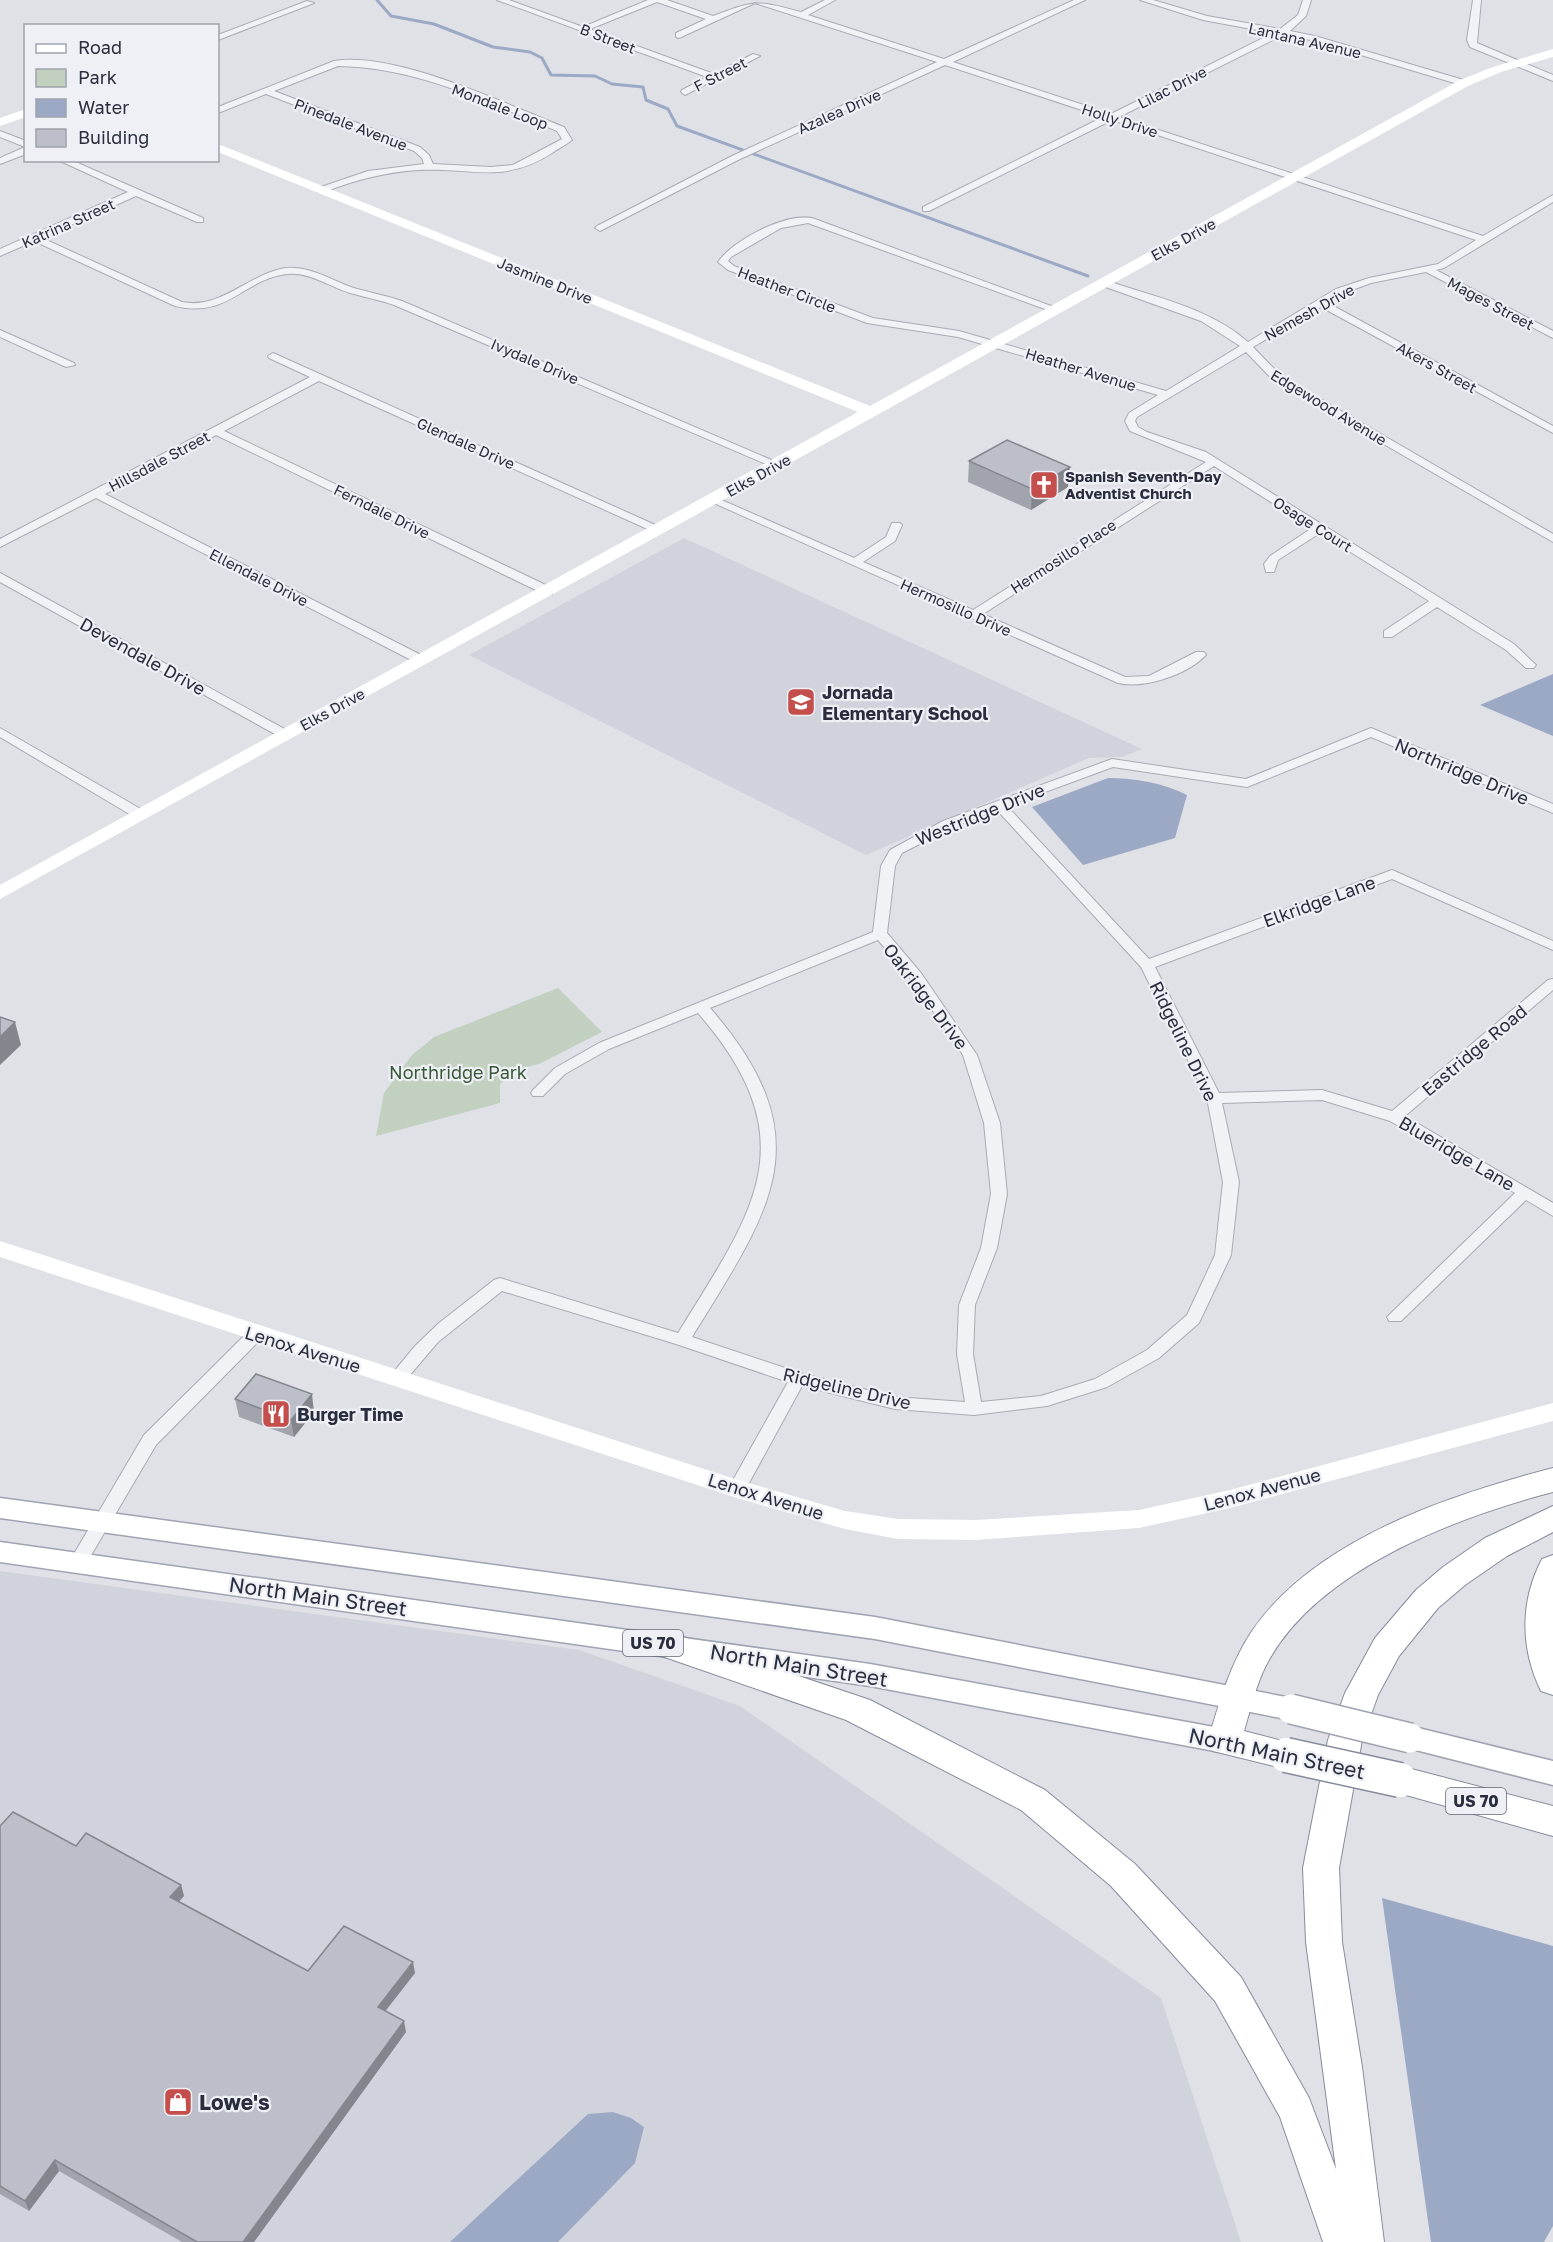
<svg xmlns="http://www.w3.org/2000/svg" width="1553" height="2242" font-family="'Golos Text',sans-serif">
	<rect width="100%" height="100%" fill="#dfe1e7"/>
	<path fill="#d1d3dc" d="M 684,538 L 1142,749 L 1122,757 L 1089,758 L 866,855 L 469,655 Z
		M 0,1571 L 579,1650 L 740,1706 L 1161,1998 L 1241,2242 L 0,2242 Z"/>
	<path fill="#c2d0c0" d="M 558,988 L 602,1032 L 539,1064 L 523,1068 L 511,1074 L 500,1084 L 500,1103 L 376,1136 L 384,1093 L 412,1055 L 434,1037 Z"/>
	<path fill="#9ca9c5" d="M 1553,674 L 1553,736 L 1480,705 Z
		M 1108,778 C 1135,778 1163,783 1187,795 L 1175,838 L 1083,865 L 1032,807 Z
		M 1382,1898 L 1553,1946 L 1553,2226 L 1544,2242 L 1431,2242 Z
		M 613,2112 L 631,2118 L 644,2127 L 635,2163 L 558,2242 L 450,2242 L 588,2114 Z"/>
	<g fill="none" stroke-linecap="round" stroke-linejoin="round">
		<path stroke="#9ca9c5" stroke-width="3" d="M 377,0 L 391,16 L 434,24 L 493,47 L 530,52 L 542,58 L 551,75 L 595,76 L 612,84 L 643,87 L 646,100 L 668,109 L 677,126 L 1088,276"/>
		<g stroke="#a8abb4" stroke-width="2">
			<path id="street" d="M 497,0 L 509,0 L 583,27 L 648,0 L 667,0 L 713,16 C 756,0 755,0 801,12 L 825,0 L 835,0 L 808,15 L 944,59 L 1074,0 L 1085,0 L 953,62 L 1111,114 L 1273,33 L 1203,20 L 1140,0 L 1153,0 L 1207,16 L 1280,29 L 1298,15 L 1303,0 L 1311,0 L 1306,16 L 1290,31 L 1315,36 L 1467,81 L 1467,85 L 1461,85 L 1311,40 L 1283,35 L 1119,117 L 1483,236 L 1553,195 L 1553,202 L 1444,268 L 1436,270 L 1553,331 L 1553,338 L 1426,272 L 1371,283 L 1344,293 L 1328,303 L 1553,426 L 1553,433 L 1321,307 L 1253,347 L 1281,376 L 1553,534 L 1553,542 L 1273,380 L 1246,352 L 1137,417 L 1135,421 L 1138,427 L 1147,432 L 1206,452 L 1514,644 L 1536,665 L 1534,668 L 1526,668 L 1506,650 L 1437,607 L 1392,637 L 1384,637 L 1384,631 L 1429,601 L 1320,533 L 1278,560 L 1274,572 L 1266,572 L 1264,564 L 1270,556 L 1312,528 L 1214,466 L 983,614 L 1125,677 L 1149,676 L 1196,652 L 1204,652 L 1206,655 C 1187,675 1144,689 1118,683 L 707,500 L 713,497 L 717,498 L 854,558 L 886,537 L 892,523 L 900,523 L 902,525 L 895,541 L 863,562 L 973,610 L 1206,462 L 1130,431 L 1125,421 L 1129,413 L 1158,395 L 958,337 L 867,323 L 728,270 L 718,262 C 733,240 785,213 812,218 L 1062,310 L 1053,312 L 808,223 L 781,228 L 731,257 L 728,261 L 734,266 L 873,318 L 959,331 L 1166,391 L 1240,346 L 1201,321 L 1100,285 L 1100,281 L 1108,281 C 1154,297 1210,308 1248,342 L 1336,289 L 1369,278 L 1438,264 L 1476,240 L 1112,120 L 929,211 L 923,211 L 923,207 L 1103,117 L 945,65 L 738,160 L 600,231 L 595,228 L 597,226 L 732,156 L 937,62 L 755,3 L 679,38 L 676,37 L 676,33 L 706,19 L 657,2 L 590,29 L 714,74 L 753,54 L 760,56 L 685,95 L 681,92 L 682,90 L 707,77 Z
				M 1473,0 L 1481,0 L 1477,43 L 1553,75 L 1553,81 L 1470,47 L 1467,40 Z
				M 307,1 L 314,3 L 218,40 L 218,35 Z
				M 334,61 C 396,51 505,104 564,127 L 572,140 C 566,145 559,148 552,153 C 502,185 473,167 418,170 C 386,172 355,180 324,192 L 318,192 L 318,188 L 368,171 L 424,164 L 422,158 L 414,151 L 266,94 L 218,113 L 218,107 ZM 338,66 C 416,67 487,102 557,131 L 562,139 L 513,165 L 491,167 L 433,164 L 429,155 L 420,147 L 274,91 Z
				M 0,131 L 26,141 L 26,154 L 0,164 L 0,158 L 25,147 L 0,137 Z
				M 58,160 L 71,160 L 203,218 L 203,222 L 197,222 L 136,196 L 42,238 L 182,302 C 221,310 248,274 286,268 C 310,265 334,282 357,289 C 372,293 387,296 402,301 L 783,465 L 777,468 L 773,467 L 394,305 C 380,300 364,297 350,293 C 330,287 310,272 288,274 C 244,278 229,319 175,306 L 34,241 L 0,256 L 0,249 L 128,192 Z
				M 0,330 L 74,363 L 75,365 L 66,367 L 0,337 Z
				M 273,353 L 662,528 L 664,530 L 658,533 L 654,532 L 319,381 L 224,431 L 552,588 L 552,594 L 544,594 L 216,435 L 105,494 L 425,657 L 425,663 L 417,663 L 96,498 L 0,547 L 0,539 L 310,377 L 269,358 L 268,356 Z
				M 0,573 L 290,732 L 292,735 L 286,739 L 282,738 L 0,582 Z
				M 0,728 L 146,812 L 148,815 L 141,819 L 136,818 L 0,737 Z
				M 1371,728 L 1553,804 L 1553,813 L 1371,737 L 1247,787 L 1113,767 L 1007,806 L 1149,959 L 1392,870 L 1553,941 L 1553,950 L 1392,879 L 1155,967 L 1219,1093 L 1322,1090 L 1392,1111 L 1548,980 L 1553,979 L 1553,990 L 1405,1116 L 1553,1203 L 1553,1216 L 1526,1200 L 1401,1321 L 1389,1321 L 1387,1317 L 1515,1193 L 1390,1121 L 1322,1100 L 1222,1103 L 1239,1182 L 1231,1255 L 1199,1323 L 1159,1358 L 1107,1387 L 1047,1406 L 974,1415 L 895,1409 L 802,1386 L 743,1494 L 737,1496 L 731,1494 L 728,1489 L 788,1382 L 676,1344 L 502,1291 L 438,1342 L 404,1382 L 392,1382 L 390,1378 L 392,1374 L 415,1346 L 439,1323 L 494,1280 L 500,1278 L 678,1333 C 754,1210 809,1141 698,1013 L 609,1049 L 565,1074 L 543,1096 L 533,1096 L 531,1093 L 533,1090 L 555,1068 L 599,1043 L 873,932 L 881,866 L 890,850 L 943,821 L 1112,759 L 1246,779 ZM 997,810 L 1141,967 L 1207,1098 L 1223,1182 L 1215,1255 L 1187,1315 L 1147,1350 L 1095,1379 L 1041,1396 L 981,1402 L 973,1354 L 975,1305 L 997,1248 L 1007,1194 L 1000,1123 L 977,1055 L 921,973 L 887,933 L 895,866 L 902,853 L 953,827 ZM 878,940 L 911,979 L 963,1055 L 984,1123 L 991,1194 L 981,1248 L 959,1305 L 957,1354 L 965,1402 L 895,1397 L 800,1373 L 692,1337 C 770,1210 825,1140 710,1008 Z
				M 256,1328 L 262,1330 L 264,1334 L 262,1338 L 156,1445 L 83,1569 L 77,1571 L 71,1569 L 68,1564 L 71,1559 L 144,1435 L 250,1330 Z"/>
		</g>
		<g stroke="#9fa3b2" stroke-width="3">
			<path id="primary" d="M 0,1498 L 875,1617 L 1291,1698 L 1301,1701 L 1305,1709 L 1301,1717 L 1291,1720 L 875,1639 L 0,1518 Z
				M 0,1542 L 870,1664 L 1225,1729 L 1235,1733 L 1239,1741 L 1235,1749 L 1225,1753 L 870,1686 L 0,1562 Z
				M 1410,1726 L 1553,1761 L 1553,1785 L 1400,1746 L 1396,1738 L 1400,1730 Z"/>
		</g>
		<g stroke="#878c9d" stroke-width="2">
			<path id="highway" d="M 1553,1468 L 1553,1492 C 1457,1517 1322,1568 1270,1658 C 1257,1680 1251,1707 1244,1731 L 1298,1745 L 1303,1755 L 1298,1765 L 1286,1769 L 1213,1751 L 1208,1741 C 1219,1703 1230,1664 1252,1631 C 1315,1539 1450,1495 1553,1468 Z
				M 1553,1506 L 1553,1532 L 1507,1556 L 1465,1585 L 1438,1608 L 1399,1656 L 1378,1695 L 1362,1740 L 1339,1868 L 1342,1942 L 1362,2067 L 1384,2242 L 1323,2242 L 1280,2117 L 1215,2001 L 1111,1886 L 1021,1810 L 846,1720 L 656,1654 L 652,1645 L 656,1636 L 668,1632 L 870,1700 L 1045,1790 L 1135,1864 L 1241,1977 L 1309,2098 L 1336,2169 L 1306,1942 L 1303,1868 L 1328,1740 L 1345,1693 L 1375,1638 L 1416,1590 L 1443,1567 L 1485,1538 Z
				M 1553,1555 L 1553,1695 L 1541,1691 C 1520,1648 1520,1601 1542,1559 Z
				M 1400,1766 L 1553,1806 L 1553,1836 L 1388,1790 L 1383,1780 L 1388,1770 Z"/>
		</g>
		<use href="#street" fill="#f1f2f6" fill-rule="evenodd"/>
		<path fill="#fff" fill-rule="evenodd" d="M 1553,49 L 1553,57 L 1501,72 L 1468,86 L 877,415 L 0,899 L 0,885 L 858,412 L 218,152 L 218,144 L 870,406 L 1460,80 L 1493,67 Z
			M 26,109 L 26,117 L 0,126 L 0,118 Z
			M 0,1241 L 738,1480 L 845,1511 L 898,1519 L 976,1520 L 1139,1510 L 1230,1490 L 1553,1403 L 1553,1421 L 1230,1508 L 1139,1528 L 976,1540 L 898,1539 L 845,1529 L 737,1498 L 0,1257 Z"/>
		<use href="#primary" fill="#fff" fill-rule="evenodd"/>
		<use href="#highway" fill="#fff" fill-rule="evenodd"/>
		<g stroke="#9fa3b2" stroke-width="32" stroke-linecap="butt">
			<path id="primary-bridge" d="M 1291,1709 L 1410,1738"/>
		</g>
		<g stroke="#878c9d" stroke-width="37" stroke-linecap="butt">
			<path id="highway-bridge" d="M 1286,1755 L 1400,1780"/>
		</g>
		<use href="#primary-bridge" stroke="#fff" stroke-width="29"/>
		<use href="#highway-bridge" stroke="#fff" stroke-width="34"/>
	</g>
	<path fill="#a2a4ad" d="M 969,461 L 1068,487 L 1031,510 L 968,482 Z
		M 235,1399 L 314,1412 L 294,1437 L 239,1417 Z
		M 0,1826 L 76,1846 L 181,1885 L 184,1896 L 179,1901 L 308,1971 L 415,1973 L 385,2011 L 406,2032 L 254,2242 L 182,2242 L 59,2171 L 29,2211 L 0,2194 Z"/>
	<path fill="#84868d" d="M 1070,467 L 1068,487 L 1031,510 L 1032,489 Z
		M 15,1022 L 21,1045 L 0,1065 L 0,1037 Z
		M 312,1394 L 314,1412 L 294,1437 L 291,1420 Z
		M 181,1885 L 184,1896 L 173,1908 L 170,1897 Z
		M 413,1962 L 415,1973 L 380,2018 L 378,2007 Z
		M 404,2021 L 406,2032 L 254,2242 L 243,2242 Z
		M 55,2160 L 59,2171 L 29,2211 L 25,2201 Z"/>
	<path fill="#bcbfc9" stroke="#84868d" stroke-width="1.5" d="M 1007,440 L 1070,467 L 1032,489 L 969,461 Z
		M 0,1017 L 15,1022 L 0,1037 Z
		M 256,1374 L 312,1394 L 291,1420 L 235,1399 Z
		M 13,1812 L 76,1846 L 86,1833 L 181,1885 L 170,1897 L 308,1971 L 344,1926 L 413,1962 L 378,2007 L 404,2021 L 243,2242 L 197,2242 L 55,2160 L 25,2201 L 0,2186 L 0,1826 Z"/>
	<defs>
		<g id="church-square" transform="scale(1.5)"><rect x="-9" y="-9" width="18" height="18" rx="4" fill="#c44e4b" stroke="#eef0f5"/><path d="M-1.2-6h2.4v3.5h3.3v2.4h-3.3V6h-2.4V-.1h-3.3v-2.4h3.3Z" fill="#fff"/></g>
		<g id="school-square" transform="scale(1.5)"><rect x="-9" y="-9" width="18" height="18" rx="4" fill="#c44e4b" stroke="#eef0f5"/><path d="M0-5L7-2L0 1L-7-2ZM-4 1L0 2.5L4 1V4Q0 6-4 4Z" fill="#fff"/></g>
		<g id="restaurant-square" transform="scale(1.5)"><rect x="-9" y="-9" width="18" height="18" rx="4" fill="#c44e4b" stroke="#eef0f5"/><path d="M-5-6h1v4h1v-4h1v4h1v-4h1v5L-1.5 .5V6h-2V.5L-5-1ZM5-6V6H3V1.5H1.5Q1.5-4 5-6Z" fill="#fff"/></g>
		<g id="shop-square" transform="scale(1.5)"><rect x="-9" y="-9" width="18" height="18" rx="4" fill="#c44e4b" stroke="#eef0f5"/><path d="M-5-2.5h2.3a2.7 3.5 0 0 1 5.4 0H5L5.5 6h-11ZM-1.5-2.5h3a1.5 2.3 0 0 0-3 0Z" fill="#fff"/></g>
	</defs>
	<g fill-rule="evenodd">
		<use href="#church-square" x="1044" y="485"/>
		<use href="#school-square" x="801" y="702"/>
		<use href="#restaurant-square" x="276" y="1414"/>
		<use href="#shop-square" x="178" y="2102"/>
	</g>
	<g text-anchor="middle" dominant-baseline="central" stroke-width="4.5" stroke-linejoin="round" paint-order="stroke">
		<g font-size="15" fill="#292d3d" stroke="#eef0f5">
			<text transform="translate(608 38) rotate(21)">B Street</text>
			<text transform="translate(1305 40) rotate(13)">Lantana Avenue</text>
			<text transform="translate(720 74) rotate(-27)">F Street</text>
			<text transform="translate(1172 87) rotate(-27)">Lilac Drive</text>
			<text transform="translate(500 106) rotate(21)">Mondale Loop</text>
			<text transform="translate(839 111) rotate(-24)">Azalea Drive</text>
			<text transform="translate(1120 120) rotate(18)">Holly Drive</text>
			<text transform="translate(351 124) rotate(21)">Pinedale Avenue</text>
			<text transform="translate(68 223) rotate(-24)">Katrina Street</text>
			<text transform="translate(1183 239) rotate(-29)">Elks Drive</text>
			<text transform="translate(545 280) rotate(22)">Jasmine Drive</text>
			<text transform="translate(787 289) rotate(21)">Heather Circle</text>
			<text transform="translate(1491 303) rotate(28)">Mages Street</text>
			<text transform="translate(1309 312) rotate(-29)">Nemesh Drive</text>
			<text transform="translate(535 361) rotate(23)">Ivydale Drive</text>
			<text transform="translate(1437 367) rotate(29)">Akers Street</text>
			<text transform="translate(1081 369) rotate(17)">Heather Avenue</text>
			<text transform="translate(1329 407) rotate(31)">Edgewood Avenue</text>
			<text transform="translate(466 443) rotate(24)">Glendale Drive</text>
			<text transform="translate(159 461) rotate(-28)">Hillsdale Street</text>
			<text transform="translate(758 475) rotate(-29)">Elks Drive</text>
			<text transform="translate(382 511) rotate(26)">Ferndale Drive</text>
			<text transform="translate(1313 524) rotate(32)">Osage Court</text>
			<text transform="translate(1063 556) rotate(-33)">Hermosillo Place</text>
			<text transform="translate(259 577) rotate(27)">Ellendale Drive</text>
			<text transform="translate(956 607) rotate(24)">Hermosillo Drive</text>
			<text transform="translate(332 709) rotate(-29)">Elks Drive</text>
		</g>
		<g font-size="15" font-weight="bold" fill="#292d3d" stroke="#eef0f5" text-anchor="start">
			<text x="1065" y="476">Spanish Seventh-Day<tspan x="1065" dy="17">Adventist Church</tspan></text>
		</g>
		<g fill="#eef0f5" stroke="#646874" stroke-width="1.5">
			<rect x="623" y="1630" width="60" height="26" rx="4.5"/>
			<rect x="1446" y="1788" width="60" height="26" rx="4.5"/>
		</g>
		<g font-size="16" font-weight="bold" fill="#292d3d">
			<text x="653" y="1643">US 70</text>
			<text x="1476" y="1801">US 70</text>
		</g>
		<g font-size="18" fill="#292d3d" stroke="#eef0f5">
			<text transform="translate(143 656) rotate(29)">Devendale Drive</text>
			<text transform="translate(1462 771) rotate(23)">Northridge Drive</text>
			<text transform="translate(980 814) rotate(-22)">Westridge Drive</text>
			<text transform="translate(1319 901) rotate(-20)">Elkridge Lane</text>
			<text transform="translate(926 996) rotate(53)">Oakridge Drive</text>
			<text transform="translate(1184 1041) rotate(64)">Ridgeline Drive</text>
			<text transform="translate(1474 1050) rotate(-40)">Eastridge Road</text>
			<text transform="translate(1457 1153) rotate(30)">Blueridge Lane</text>
			<text transform="translate(303 1349) rotate(17)">Lenox Avenue</text>
			<text transform="translate(847 1388) rotate(13)">Ridgeline Drive</text>
			<text transform="translate(1262 1489) rotate(-15)">Lenox Avenue</text>
			<text transform="translate(766 1496) rotate(17)">Lenox Avenue</text>
		</g>
		<g font-size="18" font-weight="bold" fill="#292d3d" stroke="#eef0f5" text-anchor="start">
			<text x="822" y="692">Jornada<tspan x="822" dy="21">Elementary School</tspan></text>
			<text x="297" y="1414">Burger Time</text>
		</g>
		<g font-size="18" fill="#385837" stroke="#eef0f5">
			<text x="458" y="1072">Northridge Park</text>
		</g>
		<g font-size="21" fill="#292d3d" stroke="#eef0f5">
			<text transform="translate(318 1596) rotate(8)">North Main Street</text>
			<text transform="translate(799 1665) rotate(9)">North Main Street</text>
			<text transform="translate(1277 1753) rotate(12)">North Main Street</text>
		</g>
		<g font-size="21" font-weight="bold" fill="#292d3d" stroke="#eef0f5" text-anchor="start">
			<text x="199" y="2102">Lowe's</text>
		</g>
	</g>
	<rect x="24" y="24" width="195" height="138" fill="#eef0f5" stroke="#9fa2ab" stroke-width="1.5"/>
	<rect x="36" y="44" width="30" height="9" fill="#ffffff" stroke="#9fa2ab" stroke-width="1.5"/>
	<text x="78" y="54" font-size="18" fill="#292d3d">Road</text>
	<rect x="36" y="69" width="30" height="18" fill="#c2d0c0" stroke="#9fa2ab" stroke-width="1.5"/>
	<text x="78" y="84" font-size="18" fill="#292d3d">Park</text>
	<rect x="36" y="99" width="30" height="18" fill="#9ca9c5" stroke="#9fa2ab" stroke-width="1.5"/>
	<text x="78" y="114" font-size="18" fill="#292d3d">Water</text>
	<rect x="36" y="129" width="30" height="18" fill="#bcbfc9" stroke="#9fa2ab" stroke-width="1.5"/>
	<text x="78" y="144" font-size="18" fill="#292d3d">Building</text>
</svg>
